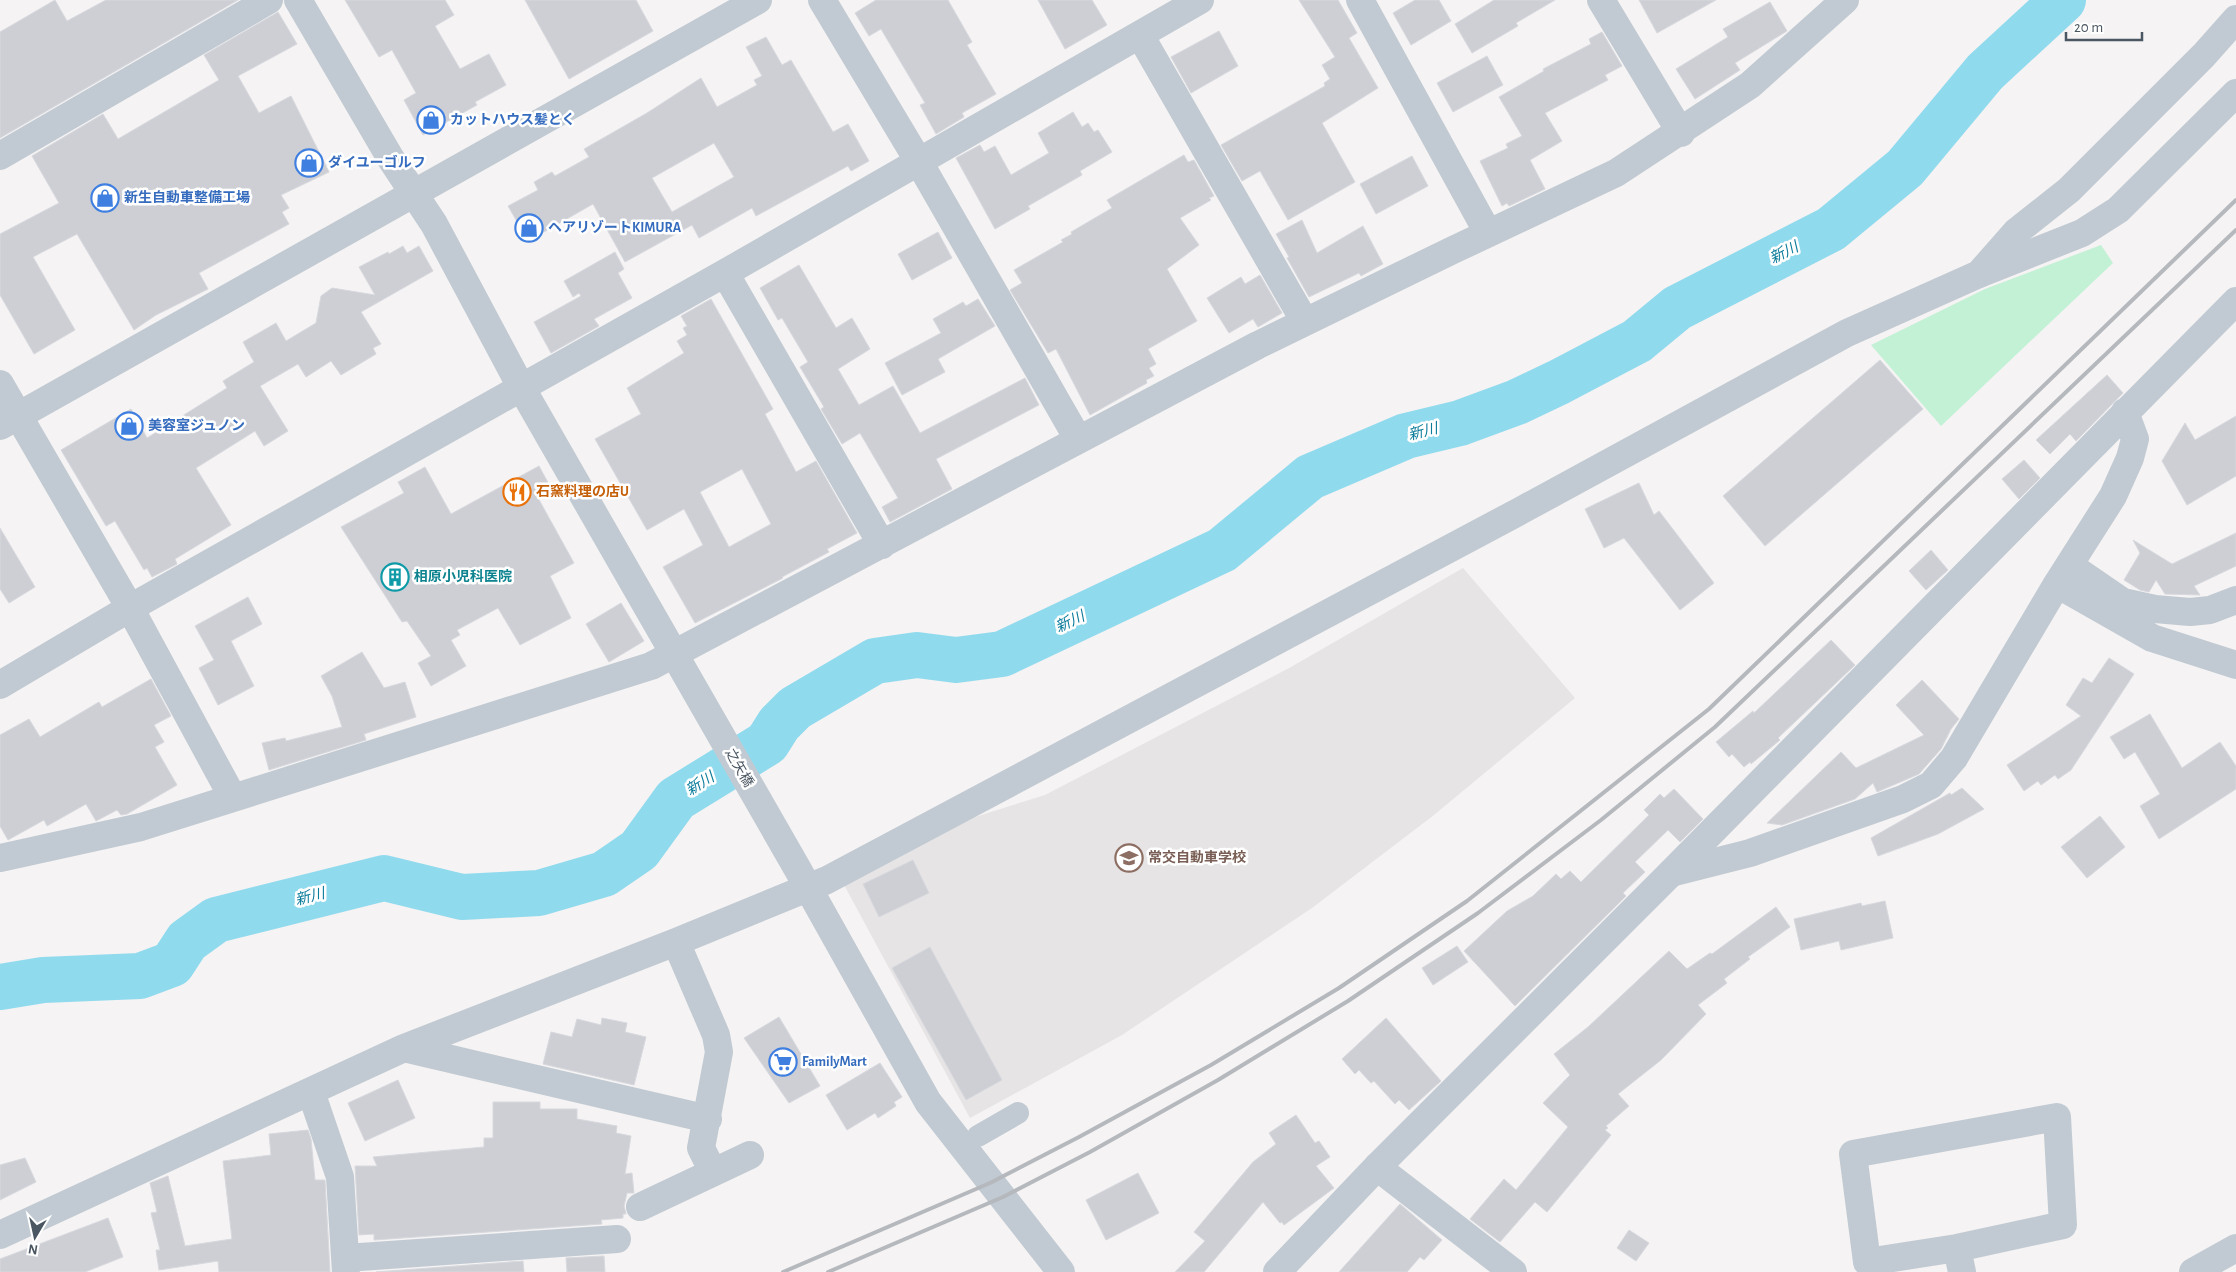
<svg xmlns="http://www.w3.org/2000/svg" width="2236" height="1272" font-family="'Alegreya Sans','Noto Sans JP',sans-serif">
	<rect width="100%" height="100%" fill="#f5f3f3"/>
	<path fill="#e6e4e5" d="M 1463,568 L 1575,698 L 1434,815 L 1312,908 L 1122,1035 L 970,1118 L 843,883 L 921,834 L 1045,795 L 1291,667 Z"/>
	<path fill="#c3f1d5" d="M 2101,245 L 2113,263 L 1941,426 L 1871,345 L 1985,289 Z"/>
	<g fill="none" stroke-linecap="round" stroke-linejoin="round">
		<path stroke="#90daee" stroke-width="46" d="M 0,987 L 43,980 L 140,976 L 172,964 L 187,941 L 216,920 L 384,878 L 462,897 L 539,893 L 604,874 L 639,850 L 676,799 L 767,743 L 779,724 L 795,708 L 875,661 L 917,655 L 956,660 L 1002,654 L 1222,550 L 1310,477 L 1406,436 L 1460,423 L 1517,402 L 1559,382 L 1637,341 L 1677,308 L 1831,229 L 1905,168 L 1985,72 L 2063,0"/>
	</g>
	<path fill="#cdcfd5" stroke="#d7d9de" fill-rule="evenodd" d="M 55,0 L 67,21 L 106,0 L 238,0 L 0,138 L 0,32 Z
		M 345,0 L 445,0 L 454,15 L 435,26 L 460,69 L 489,54 L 506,85 L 475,102 L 477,105 L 423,135 L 404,100 L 416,93 L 392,50 L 379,57 Z
		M 525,0 L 636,0 L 653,31 L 569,79 Z
		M 876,0 L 948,0 L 972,42 L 967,45 L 996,94 L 962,113 L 964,117 L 936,134 L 920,105 L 925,103 L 881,29 L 869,36 L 855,13 Z
		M 1038,0 L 1092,0 L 1107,25 L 1065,49 Z
		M 1299,0 L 1338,0 L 1357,33 L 1349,38 L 1378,88 L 1322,123 L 1355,182 L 1288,220 L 1260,171 L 1242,181 L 1221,145 L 1325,86 L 1324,83 L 1330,79 L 1322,65 L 1335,57 Z
		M 1415,0 L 1439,0 L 1451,21 L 1411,45 L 1393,13 Z
		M 1494,0 L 1555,0 L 1516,23 L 1518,26 L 1472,53 L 1455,24 Z
		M 1639,0 L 1716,0 L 1657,33 Z
		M 1770,2 L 1787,31 L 1735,63 L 1740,70 L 1695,99 L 1676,69 L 1728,37 L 1723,29 Z
		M 278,12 L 297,44 L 238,76 L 259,113 L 291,96 L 329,172 L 281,195 L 289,208 L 282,212 L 289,224 L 199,273 L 208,289 L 156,315 L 134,330 L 77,234 L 33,257 L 75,330 L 34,354 L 0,295 L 0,234 L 59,203 L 32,156 L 103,114 L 118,139 L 166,111 L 219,80 L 204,55 Z
		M 1219,31 L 1238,66 L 1191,93 L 1171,57 Z
		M 1602,32 L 1622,66 L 1605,75 L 1608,80 L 1545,113 L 1562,141 L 1530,160 L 1545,189 L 1509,206 L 1507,203 L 1502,206 L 1480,161 L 1508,148 L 1506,144 L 1522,136 L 1499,97 L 1544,71 L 1543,69 L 1591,44 L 1589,39 Z
		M 766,37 L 782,65 L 791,60 L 833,132 L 848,124 L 869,161 L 851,171 L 848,166 L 756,216 L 752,208 L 699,238 L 692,225 L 625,262 L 593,204 L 528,241 L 508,206 L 538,190 L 534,182 L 552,172 L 555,176 L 589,157 L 584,149 L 647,113 L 701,78 L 717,107 L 757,85 L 754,80 L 762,76 L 746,47 ZM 714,143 L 734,177 L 672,212 L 652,178 Z
		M 1487,56 L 1503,85 L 1453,112 L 1437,83 Z
		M 1073,112 L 1082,127 L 1088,123 L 1094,132 L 1098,130 L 1112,152 L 1080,171 L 1082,175 L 1028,206 L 1030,209 L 995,229 L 956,158 L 980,145 L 984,152 L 995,146 L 1011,175 L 1049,153 L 1038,133 Z
		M 1184,155 L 1188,162 L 1194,160 L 1214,196 L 1209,198 L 1211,200 L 1180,218 L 1199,245 L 1167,269 L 1197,321 L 1148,349 L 1156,364 L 1149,368 L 1154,376 L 1146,380 L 1147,383 L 1090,415 L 1056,349 L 1048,353 L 1010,290 L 1022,283 L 1014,270 L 1063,242 L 1061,240 L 1072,234 L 1071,232 L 1112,208 L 1107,200 Z
		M 1412,156 L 1428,186 L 1376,214 L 1360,184 Z
		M 1302,220 L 1317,253 L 1363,226 L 1383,264 L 1361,276 L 1359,273 L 1309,297 L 1287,258 L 1289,257 L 1276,234 Z
		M 938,232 L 952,258 L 912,280 L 898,254 Z
		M 403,246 L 407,253 L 419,246 L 433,271 L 361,312 L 381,344 L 373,348 L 376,354 L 341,375 L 331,361 L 306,377 L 298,364 L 260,386 L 288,431 L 264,446 L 255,431 L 196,468 L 231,525 L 175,559 L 177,564 L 152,577 L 147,568 L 144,570 L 115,521 L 106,526 L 61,450 L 131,409 L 147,438 L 227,388 L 223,381 L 254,362 L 243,342 L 276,323 L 286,341 L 316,323 L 321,296 L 332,288 L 375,295 L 359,267 L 388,252 L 389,254 Z
		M 615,252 L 624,269 L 618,273 L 632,298 L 594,319 L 599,326 L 551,353 L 534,322 L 581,296 L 579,293 L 573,297 L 564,281 Z
		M 799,265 L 836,328 L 852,318 L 870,349 L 838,369 L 859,405 L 893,386 L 920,433 L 1025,378 L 1039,405 L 936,459 L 952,489 L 890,522 L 882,507 L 898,498 L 860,433 L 842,444 L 821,409 L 824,407 L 800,367 L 808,362 L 782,318 L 778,320 L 760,288 Z
		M 1260,275 L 1282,313 L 1258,327 L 1253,319 L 1229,333 L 1207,298 L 1241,277 L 1245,284 Z
		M 711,299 L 773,409 L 765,414 L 796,472 L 816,461 L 857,533 L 827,549 L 829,552 L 782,577 L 783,578 L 695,623 L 663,567 L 703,545 L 684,509 L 647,530 L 595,439 L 641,414 L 627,388 L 684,353 L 677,341 L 687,335 L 683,328 L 687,326 L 681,316 ZM 742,469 L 771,524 L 729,547 L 700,492 Z
		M 978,299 L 995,326 L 938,359 L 945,372 L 902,395 L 885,363 L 941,333 L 933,319 L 963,302 L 966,306 Z
		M 1880,360 L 1923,409 L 1765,546 L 1723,496 Z
		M 2107,375 L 2123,393 L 2076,441 L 2070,434 L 2050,454 L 2036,440 Z
		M 2236,416 L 2236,476 L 2187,505 L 2162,461 L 2185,423 L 2195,440 Z
		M 2024,460 L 2040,478 L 2019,499 L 2002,479 Z
		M 539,466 L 551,488 L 537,496 L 574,563 L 550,576 L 571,618 L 520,645 L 498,608 L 457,630 L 460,635 L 451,640 L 466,666 L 431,686 L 418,663 L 431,656 L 407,621 L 402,622 L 341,527 L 404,493 L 398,482 L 425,467 L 451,514 Z
		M 1639,483 L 1654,515 L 1659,511 L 1714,583 L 1680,610 L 1624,538 L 1604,548 L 1585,509 Z
		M 0,528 L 35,587 L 9,603 L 0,589 Z
		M 2236,533 L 2236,566 L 2194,586 L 2200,595 L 2165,594 L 2156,580 L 2149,592 L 2140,590 L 2124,580 L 2140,553 L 2133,540 L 2172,564 Z
		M 1931,550 L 1948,570 L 1926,590 L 1909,571 Z
		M 248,597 L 262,624 L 231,641 L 254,686 L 218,705 L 199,668 L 214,660 L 195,626 Z
		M 621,603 L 644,641 L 609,662 L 586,624 Z
		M 1831,640 L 1855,665 L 1778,738 L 1780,740 L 1751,764 L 1750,762 L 1744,767 L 1732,754 L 1729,757 L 1716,742 L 1753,711 L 1754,713 Z
		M 362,652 L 384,688 L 405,682 L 416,717 L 364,734 L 366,740 L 269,770 L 262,743 L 285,738 L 286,741 L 342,727 L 332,696 L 321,676 Z
		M 2109,658 L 2134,674 L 2071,770 L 2058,779 L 2055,775 L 2041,785 L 2038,781 L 2024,791 L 2007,765 L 2081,716 L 2066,705 L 2083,678 L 2092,683 Z
		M 151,679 L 171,716 L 154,725 L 164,742 L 155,747 L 177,785 L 127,814 L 121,815 L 117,810 L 96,821 L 86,804 L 47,826 L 44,820 L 8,840 L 0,826 L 0,735 L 29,719 L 40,737 L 99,702 L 102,707 Z
		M 1922,680 L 1959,719 L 1951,729 L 1941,749 L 1919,774 L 1877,792 L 1873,783 L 1855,799 L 1782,825 L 1767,823 L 1841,752 L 1856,768 L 1924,735 L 1896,705 Z
		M 2150,714 L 2182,768 L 2220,742 L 2236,766 L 2236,789 L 2159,839 L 2140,806 L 2160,794 L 2135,752 L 2124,759 L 2110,737 Z
		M 1962,788 L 1984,809 L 1938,834 L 1878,856 L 1871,838 L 1950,793 L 1951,795 Z
		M 1674,789 L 1703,819 L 1680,842 L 1668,830 L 1635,862 L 1645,872 L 1623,893 L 1626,896 L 1515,1006 L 1464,951 L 1507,911 L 1533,896 L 1556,874 L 1561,879 L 1570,871 L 1581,882 L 1649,815 L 1644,810 L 1660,794 L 1664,798 Z
		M 2100,816 L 2125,847 L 2087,878 L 2061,847 Z
		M 913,860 L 929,893 L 879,917 L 863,884 Z
		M 1885,901 L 1893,938 L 1841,950 L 1839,941 L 1801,950 L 1794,919 L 1861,903 L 1862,906 Z
		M 1776,907 L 1790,927 L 1748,957 L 1750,959 L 1724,979 L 1727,983 L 1698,1005 L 1706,1014 L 1661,1060 L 1618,1094 L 1629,1106 L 1606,1126 L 1608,1128 L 1605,1130 L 1611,1135 L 1547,1212 L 1535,1202 L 1500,1242 L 1470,1219 L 1504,1179 L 1516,1190 L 1568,1127 L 1543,1103 L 1570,1075 L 1554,1054 L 1588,1027 L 1669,951 L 1687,969 L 1710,953 L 1712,954 Z
		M 1457,946 L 1468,962 L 1433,985 L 1422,968 Z
		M 930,947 L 1002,1080 L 966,1100 L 892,968 Z
		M 779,1017 L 820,1086 L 789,1103 L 744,1038 Z
		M 602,1018 L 627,1023 L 625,1032 L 646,1037 L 634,1085 L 543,1064 L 551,1032 L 572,1037 L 577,1019 L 601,1025 Z
		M 1386,1018 L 1441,1081 L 1409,1110 L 1399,1100 L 1395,1104 L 1374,1081 L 1371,1083 L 1359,1070 L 1355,1074 L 1342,1059 Z
		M 880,1063 L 902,1097 L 894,1102 L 896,1106 L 878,1118 L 875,1113 L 847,1130 L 826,1095 Z
		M 398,1080 L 415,1118 L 365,1141 L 348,1103 Z
		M 493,1102 L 540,1102 L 540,1109 L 577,1109 L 577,1119 L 617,1126 L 616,1133 L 631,1136 L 625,1174 L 632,1173 L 634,1193 L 627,1193 L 624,1206 L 626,1214 L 623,1214 L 623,1218 L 601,1220 L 602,1224 L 374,1240 L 374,1234 L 359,1235 L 355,1166 L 377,1166 L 373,1157 L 484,1147 L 484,1138 L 493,1138 Z
		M 1296,1115 L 1315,1143 L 1319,1141 L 1330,1157 L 1316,1166 L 1334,1188 L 1284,1225 L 1282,1222 L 1280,1223 L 1263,1202 L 1204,1272 L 1175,1272 L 1205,1241 L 1194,1232 L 1253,1162 L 1276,1144 L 1269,1133 Z
		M 308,1130 L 311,1139 L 315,1180 L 325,1180 L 330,1272 L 219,1272 L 218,1261 L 159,1270 L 156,1250 L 160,1250 L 151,1213 L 157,1212 L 150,1183 L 168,1176 L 185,1246 L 232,1239 L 223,1161 L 271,1155 L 269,1134 Z
		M 25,1158 L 36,1182 L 0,1200 L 0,1165 Z
		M 1138,1173 L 1159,1213 L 1106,1240 L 1086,1200 Z
		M 1400,1204 L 1442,1240 L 1424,1260 L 1420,1257 L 1407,1272 L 1339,1272 Z
		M 108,1218 L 123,1257 L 85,1272 L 0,1272 L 0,1259 Z
		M 1629,1230 L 1649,1243 L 1636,1261 L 1617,1248 Z
		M 604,1256 L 605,1272 L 567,1272 L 566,1258 Z
		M 523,1261 L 524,1272 L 376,1272 Z"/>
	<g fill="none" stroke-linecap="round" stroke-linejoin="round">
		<path stroke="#c1cad2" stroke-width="22" d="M 978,1136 L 1018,1113"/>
		<path stroke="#c1cad2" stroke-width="28" d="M 822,0 L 919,162 L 1078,439
			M 1360,0 L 1488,233
			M 1601,0 L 1681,133
			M 1140,35 L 1305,322
			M 0,156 L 269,0
			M 725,273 L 882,545
			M 0,384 L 130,608 L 233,798
			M 2069,565 L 2123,602 L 2155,609 L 2190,612 L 2210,610 L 2236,600
			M 2057,584 L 2152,638 L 2236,665
			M 0,685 L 130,608 L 725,273 L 1200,0
			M 0,858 L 141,827 L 651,666 L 1258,345 L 1453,250 L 1616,173 L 1750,85 L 1845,0
			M 1671,873 L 1750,853 L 1903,799 L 1931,785 L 1954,758 L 2057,584 L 2113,496 L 2130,458 L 2135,439 L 2125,412
			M 676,942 L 716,1035 L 719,1052 L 701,1148 L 713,1172
			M 404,1048 L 708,1119
			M 311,1092 L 340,1177 L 346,1272
			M 2057,1117 L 2063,1225 L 1957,1248 L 1867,1262 L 1853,1154 Z
			M 1377,1167 L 1513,1272
			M 640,1207 L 750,1155
			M 0,1235 L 404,1048 L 676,942 L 827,880 L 1520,511 L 1847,333 L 1979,274 L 2016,232 L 2069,190 L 2204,55 L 2236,19
			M 1957,1248 L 1962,1272
			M 346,1258 L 617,1239
			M 2193,1272 L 2236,1248"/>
		<path stroke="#c1cad2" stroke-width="28" d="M 298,0 L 391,159 L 434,224 L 521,387 L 797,868 L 928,1102 L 1061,1272
			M 1979,274 L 2082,233 L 2118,210 L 2236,93
			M 0,426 L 758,0
			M 1277,1272 L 1377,1167 L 1671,873 L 2236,301"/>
		<path stroke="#b5b8bd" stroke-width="4" d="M 783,1272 L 990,1183 L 1079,1137 L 1211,1065 L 1339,988 L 1467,901 L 1709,709 L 2236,200
			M 828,1272 L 1003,1197 L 1090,1152 L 1218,1080 L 1348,1001 L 1478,913 L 1601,820 L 1715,727 L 2236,230"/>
	</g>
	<defs>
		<g id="shop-ring" transform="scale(1.4375)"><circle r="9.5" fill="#fff" stroke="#3f7fe0" stroke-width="1.5"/><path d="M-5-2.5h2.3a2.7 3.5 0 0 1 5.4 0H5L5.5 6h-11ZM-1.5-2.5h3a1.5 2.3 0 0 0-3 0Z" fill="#3f7fe0"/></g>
		<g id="restaurant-ring" transform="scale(1.4375)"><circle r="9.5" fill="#fff" stroke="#e8710a" stroke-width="1.5"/><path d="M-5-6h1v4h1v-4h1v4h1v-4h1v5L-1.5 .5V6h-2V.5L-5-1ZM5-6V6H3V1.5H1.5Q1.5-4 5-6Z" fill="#e8710a"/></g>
		<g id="building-ring" transform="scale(1.4375)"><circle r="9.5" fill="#fff" stroke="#0f9aa8" stroke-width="1.5"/><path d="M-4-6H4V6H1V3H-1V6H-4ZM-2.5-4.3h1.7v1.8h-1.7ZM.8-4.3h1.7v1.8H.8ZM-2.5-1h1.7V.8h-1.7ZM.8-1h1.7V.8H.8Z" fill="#0f9aa8"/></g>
		<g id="school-ring" transform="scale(1.4375)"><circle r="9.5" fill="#fff" stroke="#8d6e63" stroke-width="1.5"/><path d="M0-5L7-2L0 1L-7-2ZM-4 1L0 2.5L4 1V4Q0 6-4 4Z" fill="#8d6e63"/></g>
		<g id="supermarket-ring" transform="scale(1.4375)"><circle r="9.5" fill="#fff" stroke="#3f7fe0" stroke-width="1.5"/><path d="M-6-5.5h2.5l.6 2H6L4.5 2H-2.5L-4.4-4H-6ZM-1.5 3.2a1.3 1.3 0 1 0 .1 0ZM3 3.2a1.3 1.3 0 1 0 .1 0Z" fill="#3f7fe0"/></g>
	</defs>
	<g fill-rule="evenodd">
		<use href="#shop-ring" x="431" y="120"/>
		<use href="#shop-ring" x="309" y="163"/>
		<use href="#shop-ring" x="105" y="198"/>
		<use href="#shop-ring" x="529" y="228"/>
		<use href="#shop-ring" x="129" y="426"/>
		<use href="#restaurant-ring" x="517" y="492"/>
		<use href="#building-ring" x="395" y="577"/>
		<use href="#school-ring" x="1129" y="858"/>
		<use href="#supermarket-ring" x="783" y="1062"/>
	</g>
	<g text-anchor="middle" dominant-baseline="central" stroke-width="5" stroke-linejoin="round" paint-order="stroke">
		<g font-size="14" font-weight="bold" fill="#366cbe" stroke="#fff" text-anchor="start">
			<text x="450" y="120">カットハウス髪とく</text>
			<text x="328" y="163">ダイユーゴルフ</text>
			<text x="124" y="198">新生自動車整備工場</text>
			<text x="548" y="228">ヘアリゾートKIMURA</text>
			<text x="148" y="426">美容室ジュノン</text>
			<text x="802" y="1062">FamilyMart</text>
		</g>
		<g font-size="14" font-weight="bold" fill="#c56008" stroke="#fff" text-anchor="start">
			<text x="536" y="492">石窯料理の店U</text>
		</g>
		<g font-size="14" font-weight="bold" fill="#0d838f" stroke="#fff" text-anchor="start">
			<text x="414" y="577">相原小児科医院</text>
		</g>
		<g font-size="14" fill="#4a5661" stroke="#fff">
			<text transform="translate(739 768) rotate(60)">之矢橋</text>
		</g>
		<g font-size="14" font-weight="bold" fill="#785e54" stroke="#fff" text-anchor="start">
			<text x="1148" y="858">常交自動車学校</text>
		</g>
		<g font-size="15" font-style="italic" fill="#0c7c9b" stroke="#fff">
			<text transform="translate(1784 253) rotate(-27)">新川</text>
			<text transform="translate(1423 432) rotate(-14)">新川</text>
			<text transform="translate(1070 622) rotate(-25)">新川</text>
			<text transform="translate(700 784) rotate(-32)">新川</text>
			<text transform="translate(310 897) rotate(-14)">新川</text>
		</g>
	</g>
	<g transform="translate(35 1237) rotate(189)" stroke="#ffffff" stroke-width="4" paint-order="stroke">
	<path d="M0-4L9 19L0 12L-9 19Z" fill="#4a5661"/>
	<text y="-8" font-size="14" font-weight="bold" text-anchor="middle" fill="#4a5661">N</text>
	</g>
	<path d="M2066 32v8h76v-8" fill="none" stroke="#4a5661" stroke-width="2.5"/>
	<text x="2074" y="32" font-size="15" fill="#4a5661" stroke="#ffffff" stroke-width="4" paint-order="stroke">20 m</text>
</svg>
